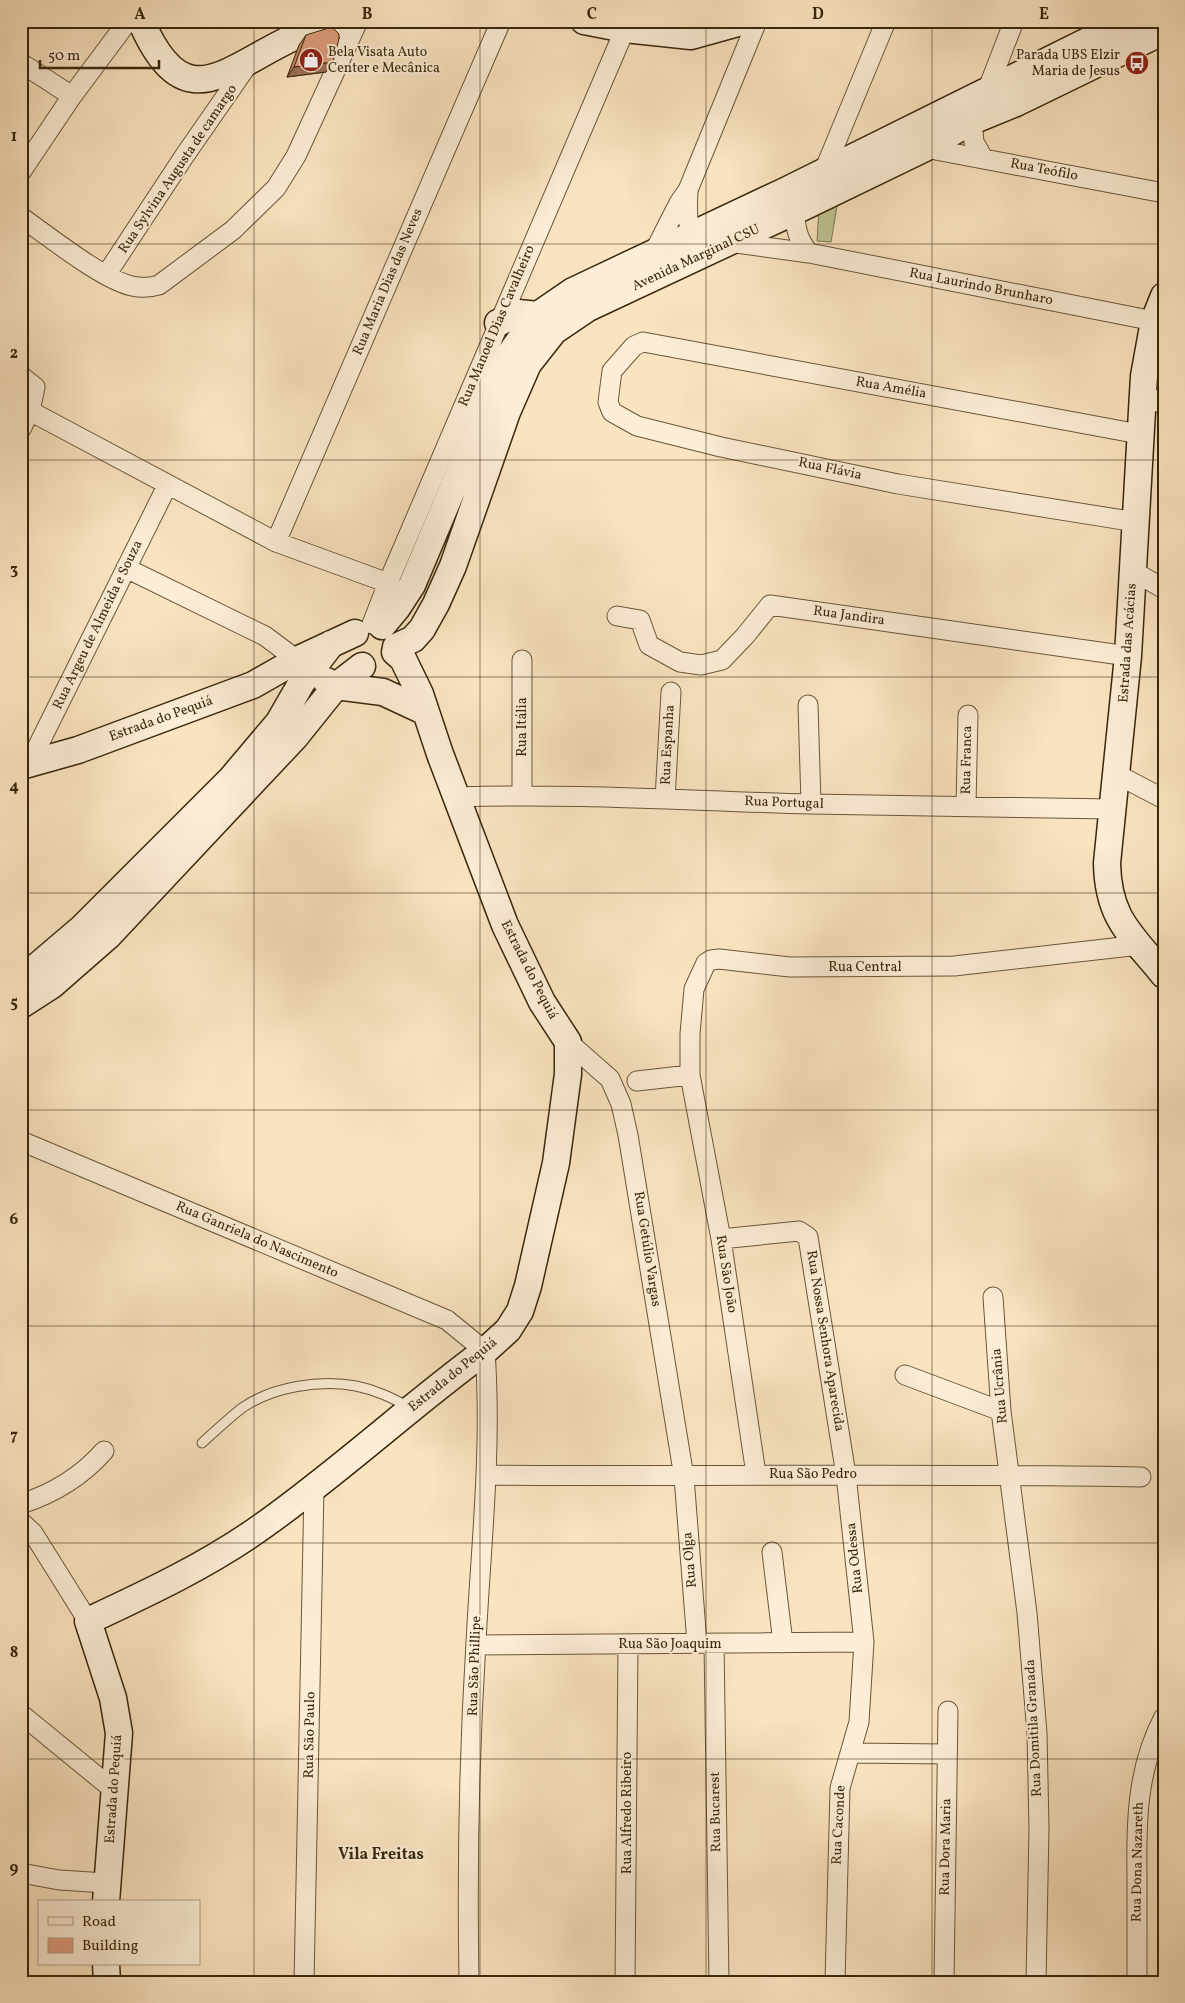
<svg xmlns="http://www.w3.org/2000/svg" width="1185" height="2003" font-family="Vollkorn,serif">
	<rect width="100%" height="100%" fill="#fae4c0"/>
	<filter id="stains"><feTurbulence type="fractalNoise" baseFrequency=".004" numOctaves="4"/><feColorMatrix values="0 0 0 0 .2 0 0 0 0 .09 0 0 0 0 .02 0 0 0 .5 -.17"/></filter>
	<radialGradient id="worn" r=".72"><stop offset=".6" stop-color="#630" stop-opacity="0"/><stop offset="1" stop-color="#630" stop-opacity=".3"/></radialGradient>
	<path fill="#bec492" stroke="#7c764e" d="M 838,200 L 831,242 L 817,241 L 819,208 Z"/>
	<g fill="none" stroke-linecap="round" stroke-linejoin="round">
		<g stroke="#695638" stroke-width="11">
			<path id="lane" d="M 202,1443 C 215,1431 228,1419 242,1408 C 272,1387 320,1379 356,1386 C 376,1390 392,1398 409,1407"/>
		</g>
		<g stroke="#695638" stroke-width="21">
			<path id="street" d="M 21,63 L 72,96
				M 925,148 L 1164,193
				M 983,158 L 974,142 L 972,121 L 987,91 L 1014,21
				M 824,171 L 886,21
				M 21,172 L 72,96 L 128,21
				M 688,191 C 687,212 686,228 698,246
				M 795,211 C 795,228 798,240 809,253
				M 21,217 C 47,235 103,280 132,286 C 141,288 149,288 159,285 L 233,230 L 276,188 L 296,156 L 358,21
				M 729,242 L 809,253 L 1154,321
				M 654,252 L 679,203 L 688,190 L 757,21
				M 106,275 L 185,155 L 249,63
				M 21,376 L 35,387 L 30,411 L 21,429
				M 1142,393 L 1164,405
				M 30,411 L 276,542 L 388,583
				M 1136,522 L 898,484 L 721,447 L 637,426 L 612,412 L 608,402 L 612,371 L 634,346 L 643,342 L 1139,434
				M 276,542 L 501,21
				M 126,568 L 265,636 L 297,660
				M 1133,571 L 1164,589
				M 617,616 L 640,620 L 649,645 L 680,662 L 701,665 L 722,660 L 745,636 L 770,605 L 1128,656
				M 372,624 L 388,583 L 625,29
				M 808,705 L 811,804
				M 29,764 L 167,486
				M 1118,775 L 1164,799
				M 522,795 L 522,660
				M 456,797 C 575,793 692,801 811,804 C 911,806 1012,807 1113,809
				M 665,799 L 671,692
				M 966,805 L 968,715
				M 568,1042 L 610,1079 L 621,1104 L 628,1135 L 684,1477 L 697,1643
				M 637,1081 L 690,1075
				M 21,1141 L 447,1320 L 485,1351 C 492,1448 481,1545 476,1642 C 469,1755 467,1869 469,1982
				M 721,1239 L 799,1231 L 808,1237 L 846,1475 L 864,1642 L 859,1722 L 840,1788 L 835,1982
				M 993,1297 L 1001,1411 L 1027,1613 L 1037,1733 L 1039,1828 L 1036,1982
				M 905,1375 L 1001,1411
				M 756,1474 L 721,1239 L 690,1075 L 690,1034 L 694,989 L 706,963 L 711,960 L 719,959 L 790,967 L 954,966 L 1140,945
				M 486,1475 C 704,1477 922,1473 1141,1477
				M 21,1504 C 52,1494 82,1476 104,1451
				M 21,1522 L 33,1533 L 88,1621
				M 772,1552 L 783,1643
				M 714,1643 L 719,1982
				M 476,1645 L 864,1642
				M 21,1714 L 115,1791
				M 850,1753 L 947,1754
				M 21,1873 L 59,1880 L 106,1883
				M 304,1982 L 314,1488
				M 625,1982 L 628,1644
				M 944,1982 L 948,1711
				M 1137,1982 C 1137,1947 1137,1913 1137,1878 C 1136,1821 1137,1768 1164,1717"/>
		</g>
		<g stroke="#39270b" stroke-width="29">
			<path id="secondary" d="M 141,21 C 184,120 224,70 292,38 C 310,29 332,26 351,21
				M 584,21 L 625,29 L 691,36 L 745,21
				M 1164,296 L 1154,321 L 1144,376 L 1128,656 L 1107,863 C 1108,919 1131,934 1164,975
				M 498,323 L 518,313 L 538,315
				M 382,626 L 397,608 L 412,585 L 509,355 L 538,315 L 573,291 L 785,191 L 1128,21
				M 396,647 L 413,639 L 422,629 L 436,604 L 453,566 L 507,412 L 528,364 L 554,331 L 588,308 L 795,211 L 925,148 L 972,121 L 1016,103 L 1164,31
				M 326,681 L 336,686 L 383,692 L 426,712
				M 21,766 L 78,750 L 253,685 L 297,660 L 355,633
				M 21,980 L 82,928 L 231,779 L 279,722 L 302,682 L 331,644
				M 21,1005 L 52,985 L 108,936 L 295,737 L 336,686 L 362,666
				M 106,1902 L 119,1733 L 113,1698 L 88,1621 C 148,1593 210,1564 264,1525 C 340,1471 409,1407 485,1351 L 508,1330 L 520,1311 L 528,1286 L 556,1163 L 568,1074 L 568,1042 L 542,1002 L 505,925 L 440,754 L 420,694 L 403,659 L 395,652
				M 106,1964 L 107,1982"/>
		</g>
		<use href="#lane" stroke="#fcedd6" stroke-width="9"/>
		<use href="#street" stroke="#fcedd6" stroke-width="19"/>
		<use href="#secondary" stroke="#fcedd6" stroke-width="26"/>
	</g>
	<path fill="#c0886b" stroke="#39270b" d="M 306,35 L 326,72 L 287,77 L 299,45 Z
		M 1164,60 L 1164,124 L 1162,124 L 1159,68 Z"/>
	<path fill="#9c6f57" stroke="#39270b" d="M 333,62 L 326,72 L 287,77 L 294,67 Z"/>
	<path fill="#df9e7c" stroke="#39270b" d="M 332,27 L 339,34 L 339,39 L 333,62 L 294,67 L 306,35 Z"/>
	<path fill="none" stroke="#39270b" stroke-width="1" stroke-opacity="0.55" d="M 254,21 L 254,1982M 480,21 L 480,1982M 706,21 L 706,1982M 932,21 L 932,1982M 21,244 L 1164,244M 21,460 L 1164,460M 21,677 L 1164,677M 21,893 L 1164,893M 21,1110 L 1164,1110M 21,1326 L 1164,1326M 21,1543 L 1164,1543M 21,1759 L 1164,1759"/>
	<defs>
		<g id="shop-disc" transform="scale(1.25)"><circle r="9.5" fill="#8f2418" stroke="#fcedd6"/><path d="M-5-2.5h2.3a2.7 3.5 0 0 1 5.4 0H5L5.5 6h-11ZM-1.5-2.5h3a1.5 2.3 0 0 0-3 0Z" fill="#fff"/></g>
		<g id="bus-disc" transform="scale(1.25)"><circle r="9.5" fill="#8f2418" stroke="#fcedd6"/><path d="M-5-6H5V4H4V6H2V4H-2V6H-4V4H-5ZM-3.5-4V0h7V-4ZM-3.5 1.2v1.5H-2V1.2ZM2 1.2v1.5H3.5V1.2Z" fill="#fff"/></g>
	</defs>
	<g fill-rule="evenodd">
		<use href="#shop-disc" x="311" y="60"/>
		<use href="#bus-disc" x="1137" y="63"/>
	</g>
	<g text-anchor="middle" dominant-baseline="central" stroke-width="4" stroke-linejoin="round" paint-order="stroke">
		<g font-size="14" fill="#39270b" stroke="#fcedd6" text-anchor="start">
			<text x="328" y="52">Bela Visata Auto<tspan x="328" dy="16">Center e Mecânica</tspan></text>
			<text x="1120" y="55" text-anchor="end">Parada UBS Elzir<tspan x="1120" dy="16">Maria de Jesus</tspan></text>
		</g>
		<g font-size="14" fill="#39270b" stroke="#fcedd6">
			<text transform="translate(178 169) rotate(-56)">Rua Sylvina Augusta de camargo</text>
			<text transform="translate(1044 170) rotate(11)">Rua Teófilo</text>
			<text transform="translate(696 258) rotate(-25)">Avenida Marginal CSU</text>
			<text transform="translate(388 282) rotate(-67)">Rua Maria Dias das Neves</text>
			<text transform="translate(981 287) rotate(11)">Rua Laurindo Brunharo</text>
			<text transform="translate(497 326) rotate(-67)">Rua Manoel Dias Cavalheiro</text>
			<text transform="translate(891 388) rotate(10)">Rua Amélia</text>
			<text transform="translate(830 469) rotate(12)">Rua Flávia</text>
			<text transform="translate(849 616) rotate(8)">Rua Jandira</text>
			<text transform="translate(98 625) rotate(-64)">Rua Argeu de Almeida e Souza</text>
			<text transform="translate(1128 643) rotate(-86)">Estrada das Acácias</text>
			<text transform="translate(161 719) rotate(-20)">Estrada do Pequiá</text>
			<text transform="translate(522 727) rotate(-90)">Rua Itália</text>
			<text transform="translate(668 745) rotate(-87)">Rua Espanha</text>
			<text transform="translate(967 760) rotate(-89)">Rua Franca</text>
			<text transform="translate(784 803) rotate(2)">Rua Portugal</text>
			<text x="865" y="967">Rua Central</text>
			<text transform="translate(529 970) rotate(63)">Estrada do Pequiá</text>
			<text transform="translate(257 1240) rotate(23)">Rua Ganriela do Nascimento</text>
			<text transform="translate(647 1249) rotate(81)">Rua Getúlio Vargas</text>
			<text transform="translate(726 1274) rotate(81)">Rua São João</text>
			<text transform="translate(825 1341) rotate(81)">Rua Nossa Senhora Aparecida</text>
			<text transform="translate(453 1375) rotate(-39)">Estrada do Pequiá</text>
			<text transform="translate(1000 1386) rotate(-95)">Rua Ucrânia</text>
			<text x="813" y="1474">Rua São Pedro</text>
			<text transform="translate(855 1558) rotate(-96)">Rua Odessa</text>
			<text transform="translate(690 1560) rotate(-95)">Rua Olga</text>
			<text x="670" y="1644">Rua São Joaquim</text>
			<text transform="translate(475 1666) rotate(-88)">Rua São Phillipe</text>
			<text transform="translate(1034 1728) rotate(-93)">Rua Domitila Granada</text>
			<text transform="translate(310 1735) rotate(-89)">Rua São Paulo</text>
			<text transform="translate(114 1789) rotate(-86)">Estrada do Pequiá</text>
			<text transform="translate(716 1812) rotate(-91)">Rua Bucarest</text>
			<text transform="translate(627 1813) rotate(-90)">Rua Alfredo Ribeiro</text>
			<text transform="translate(839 1825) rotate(-87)">Rua Caconde</text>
			<text transform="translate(946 1847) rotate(-89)">Rua Dora Maria</text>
			<text transform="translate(1138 1862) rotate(-89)">Rua Dona Nazareth</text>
		</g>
		<g font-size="16" font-weight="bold" fill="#39270b" stroke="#fcedd6">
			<text x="381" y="1855">Vila Freitas</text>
		</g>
	</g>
	<rect width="1185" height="2003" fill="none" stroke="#fae4c0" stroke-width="55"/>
	<rect x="38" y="1900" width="162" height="65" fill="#fcedd6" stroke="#ae9e85"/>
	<rect x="48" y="1917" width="25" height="8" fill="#fcedd6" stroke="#ae9e85"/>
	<text x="82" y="1926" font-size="15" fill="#39270b">Road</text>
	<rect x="48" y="1938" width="25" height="15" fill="#df9e7c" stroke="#ae9e85"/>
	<text x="82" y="1950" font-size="15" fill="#39270b">Building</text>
	<path d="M40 60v8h119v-8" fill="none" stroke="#39270b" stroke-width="2.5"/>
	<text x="48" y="60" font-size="15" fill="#39270b" stroke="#fcedd6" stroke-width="4" paint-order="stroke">50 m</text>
	<rect x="28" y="28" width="1130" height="1948" fill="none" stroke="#39270b" stroke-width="2"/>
	<g font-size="16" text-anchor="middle" font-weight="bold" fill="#39270b">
		<text x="140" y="19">A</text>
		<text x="367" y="19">B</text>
		<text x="592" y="19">C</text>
		<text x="818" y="19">D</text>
		<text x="1044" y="19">E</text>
		<text x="14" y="141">1</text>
		<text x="14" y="358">2</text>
		<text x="14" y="574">3</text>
		<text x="14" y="791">4</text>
		<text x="14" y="1007">5</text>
		<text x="14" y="1224">6</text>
		<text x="14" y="1440">7</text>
		<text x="14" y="1657">8</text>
		<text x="14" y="1873">9</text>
	</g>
	<rect width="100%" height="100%" filter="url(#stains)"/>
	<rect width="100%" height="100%" fill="url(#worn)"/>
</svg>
